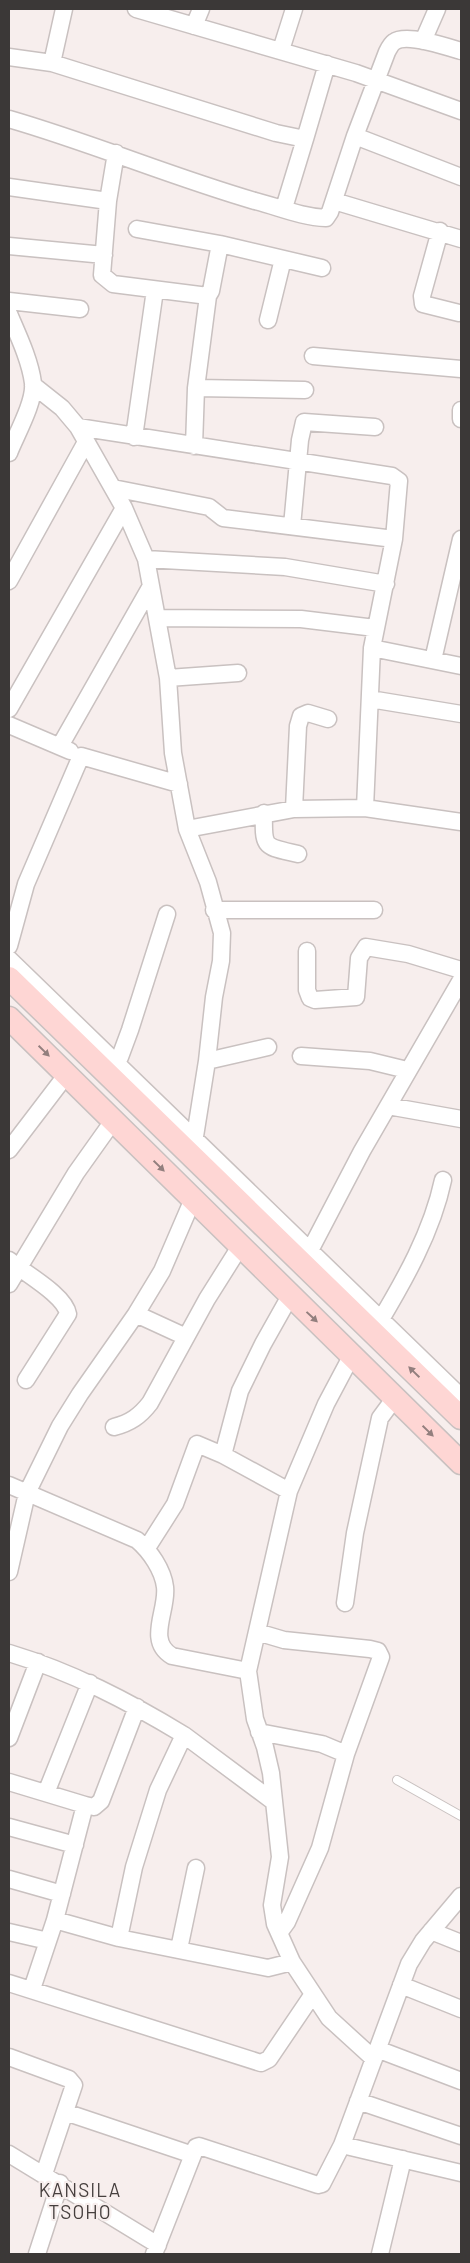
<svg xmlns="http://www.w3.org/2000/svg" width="470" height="2263" font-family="Barlow,sans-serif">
	<rect width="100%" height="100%" fill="#f7eeed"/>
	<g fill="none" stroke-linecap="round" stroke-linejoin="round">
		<g stroke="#c9c1c0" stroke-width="10">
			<path id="service" d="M 397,1780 L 461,1816"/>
		</g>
		<g stroke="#c9c1c0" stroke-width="19">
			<path id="minor" d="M 136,9 L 356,73 L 461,111
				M 194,26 L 201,9
				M 423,41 L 437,9
				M 281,50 L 294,9
				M 9,57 L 52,63 L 276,133 L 305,139 L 284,208
				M 52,63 L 64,9
				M 9,119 C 92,143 172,177 255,201 C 279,207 301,217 326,218 L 330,212 L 355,136 L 387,52 C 389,48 391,44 394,42 C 406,33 448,47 461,51
				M 355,136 L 461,177
				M 305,139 L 327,64
				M 9,187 L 108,201 L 116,153
				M 108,201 L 102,275 L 113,284 L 208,296 L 211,291 L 220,244 L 322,268
				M 334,201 L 461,239
				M 137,229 L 220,244
				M 440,231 L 422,296 L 423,304 L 459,313
				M 9,246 L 104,255
				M 9,301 L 80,309
				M 9,314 C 18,335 30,360 33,383 C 35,402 16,435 9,453
				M 268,320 L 283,259
				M 313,356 L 461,369
				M 33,385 L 62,408 L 78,427 L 124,508 L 146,559 L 168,678 L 173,753 L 187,829 L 208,882 L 222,933 L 221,961 L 214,997 L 207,1061 L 192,1155
				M 196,388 L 305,390
				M 461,410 L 461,419
				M 78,427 L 392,476 L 399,481 L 394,539 L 372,648 L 365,808
				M 134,437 L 155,290
				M 194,446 L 196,388 L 208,296
				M 113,488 L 209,507 L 223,518 L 394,539
				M 292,526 L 300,440 L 304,422 L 375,427
				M 146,559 L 285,567 L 386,584
				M 9,581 L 86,442
				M 158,618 L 301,619 L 375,628
				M 372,648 L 461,666
				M 433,660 L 461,539
				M 168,678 L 238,673
				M 370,699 L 461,714
				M 9,709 L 124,508
				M 9,725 L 70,751
				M 60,746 L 151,586
				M 294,809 L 298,726 L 301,716 L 308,713 L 328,719
				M 264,813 C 263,849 264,846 298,854
				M 187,829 L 294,809 L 365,808 L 461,822
				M 214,910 L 374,910
				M 9,946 L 26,884 L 81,756 L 179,784
				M 307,951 L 307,990 L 310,998 L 315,1000 L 356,997 L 359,958 L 366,947 L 408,954 L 461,970
				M 9,959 L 461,1397
				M 301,1056 L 370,1061 L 407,1070
				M 207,1061 L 268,1047
				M 109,1070 L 120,1057 L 130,1030 L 167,914
				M 388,1106 L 461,1119
				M 9,1150 L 67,1074
				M 9,1260 C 24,1273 65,1295 68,1314 L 26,1380
				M 305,1260 L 362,1151 L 461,980
				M 9,1284 L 76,1173 L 113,1121
				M 136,1314 L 186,1337
				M 377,1326 C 404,1281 432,1232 443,1180
				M 352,1355 L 326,1404 L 289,1491 L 248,1671 L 255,1719 L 265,1747 L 271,1773 L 280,1857 L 272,1905 L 275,1924 L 292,1962 L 329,2018 L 374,2059
				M 114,1427 C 130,1423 140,1416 150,1403 L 207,1299 L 241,1245
				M 223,1455 L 240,1391 L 263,1344 L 290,1296
				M 9,1485 L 137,1540 C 150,1551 163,1570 165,1587 C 168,1610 146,1641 172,1656 L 248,1671
				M 147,1548 L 175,1504 L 197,1444 L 223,1455 L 289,1491
				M 9,1572 L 27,1493 L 60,1426 L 80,1394 L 136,1314 L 162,1271 L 193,1199
				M 345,1603 L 355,1533 L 380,1418 L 394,1399
				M 257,1632 L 284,1640 L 370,1649 L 378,1651 L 381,1657 L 346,1754 L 320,1848 L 287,1922 L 279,1933
				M 9,1653 C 72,1672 128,1701 184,1735 L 158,1790 L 134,1867 L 119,1938
				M 259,1732 L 322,1744 L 346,1754
				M 184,1735 L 274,1802
				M 9,1738 L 38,1662
				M 9,1782 L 85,1805 L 55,1920
				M 46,1793 L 90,1683
				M 85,1805 L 94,1807 L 101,1801 L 137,1707
				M 9,1827 L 75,1845
				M 9,1879 L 62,1894
				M 431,1931 L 461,1943
				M 9,1932 L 48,1941
				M 179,1949 L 196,1868
				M 9,1983 L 261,2063 L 269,2059 L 313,1994
				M 401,1985 L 461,2009
				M 32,1989 L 55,1920 L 119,1938 L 268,1968 L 292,1962
				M 377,2049 L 461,2081
				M 9,2057 L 69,2079 L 74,2085 L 44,2174
				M 358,2101 L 461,2136
				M 65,2112 L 193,2155
				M 342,2145 L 461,2173
				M 9,2154 L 158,2245
				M 37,2254 L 60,2183
				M 154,2254 L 196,2147 L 199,2146 L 318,2185 L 322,2184 L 342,2145 L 409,1964 L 423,1941 L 461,1896
				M 380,2254 L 403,2159"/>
		</g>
		<g stroke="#c9c1c0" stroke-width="25">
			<path id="secondary" d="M 9,978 L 461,1418
				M 9,1018 L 461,1463"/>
		</g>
		<use href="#service" stroke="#fff" stroke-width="8"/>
		<use href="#minor" stroke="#fff" stroke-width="16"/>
		<use href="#secondary" stroke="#fed6d4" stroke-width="22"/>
	</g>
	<defs><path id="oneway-solid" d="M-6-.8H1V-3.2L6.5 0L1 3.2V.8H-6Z" transform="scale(1.25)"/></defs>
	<g fill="#937f7e">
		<use href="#oneway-solid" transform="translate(44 1051) rotate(44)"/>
		<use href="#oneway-solid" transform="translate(159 1166) rotate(44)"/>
		<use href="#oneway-solid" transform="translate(312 1317) rotate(43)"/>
		<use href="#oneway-solid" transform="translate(414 1372) rotate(-136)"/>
		<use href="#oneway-solid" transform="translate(428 1431) rotate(44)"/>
	</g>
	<g text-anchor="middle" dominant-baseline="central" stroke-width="4.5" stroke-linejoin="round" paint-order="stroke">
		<g font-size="19" letter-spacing="1" fill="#463f3e" stroke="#f7eeed">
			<text x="80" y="2189">KANSILA<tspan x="80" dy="22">TSOHO</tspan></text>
		</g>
	</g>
	<rect width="470" height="2263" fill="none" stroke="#3b3837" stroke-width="20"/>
</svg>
